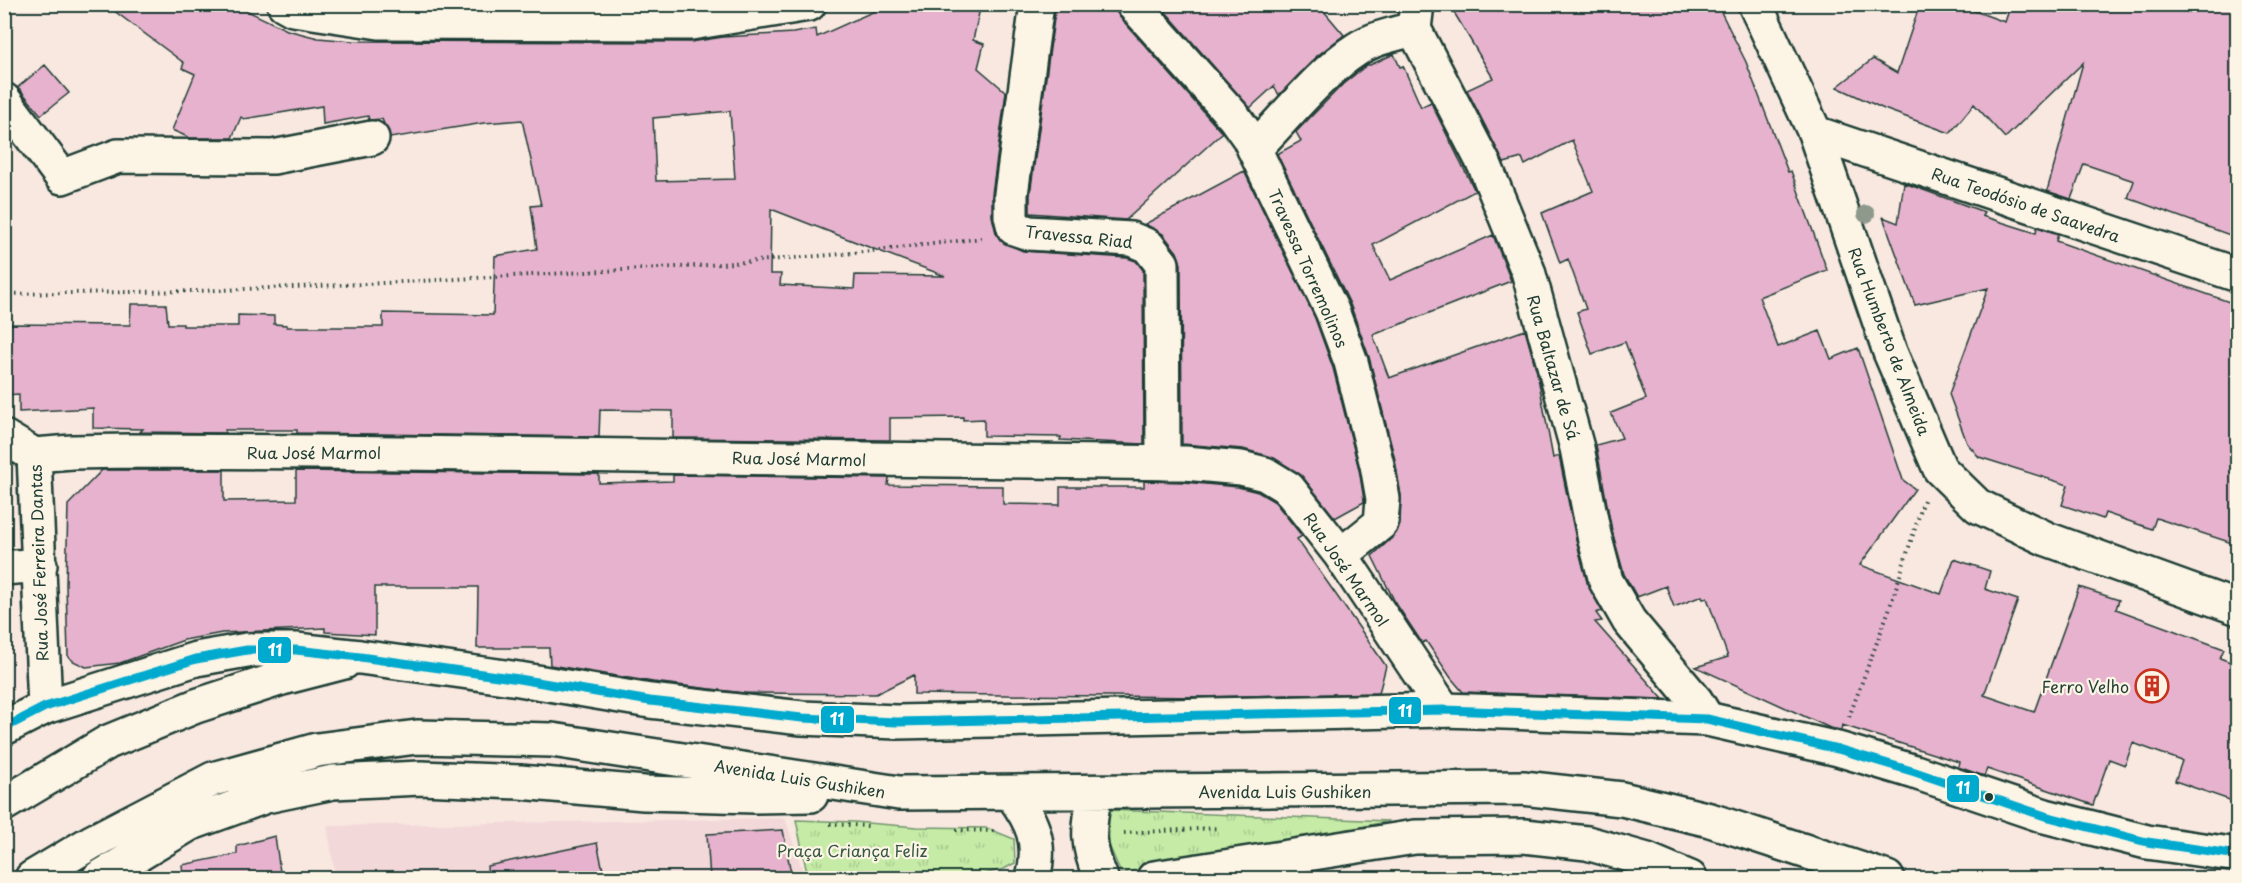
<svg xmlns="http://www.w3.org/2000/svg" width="2242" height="883" font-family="'Playpen Sans',sans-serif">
	<defs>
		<pattern id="park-tufts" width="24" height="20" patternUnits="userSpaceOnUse" patternTransform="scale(1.5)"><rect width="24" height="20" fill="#c5eba6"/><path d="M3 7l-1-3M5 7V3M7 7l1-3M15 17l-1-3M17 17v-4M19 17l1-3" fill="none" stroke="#a9ca90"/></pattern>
	</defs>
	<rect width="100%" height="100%" fill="#f8e8e0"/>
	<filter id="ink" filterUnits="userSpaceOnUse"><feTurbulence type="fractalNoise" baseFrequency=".0167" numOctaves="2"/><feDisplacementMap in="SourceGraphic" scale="12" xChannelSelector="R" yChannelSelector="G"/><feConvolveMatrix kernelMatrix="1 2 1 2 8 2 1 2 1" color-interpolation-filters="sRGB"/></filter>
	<g filter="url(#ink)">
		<path fill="#f3d8da" d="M 785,818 L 805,878 L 336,878 L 327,826 Z"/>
		<path fill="url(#park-tufts)" stroke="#72946d" stroke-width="1.5" d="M 1108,810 L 1389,821 L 1287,843 L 1121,873 L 1109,845 Z
			M 796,820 L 854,822 L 917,827 L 987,828 L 1014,839 L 1015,863 L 1004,869 L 968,878 L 808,878 Z"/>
		<path fill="#e6b2cd" stroke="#1f3d34" stroke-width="1.5" fill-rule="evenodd" d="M 105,4 L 233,4 L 287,30 L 318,38 L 353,41 L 691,42 L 723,37 L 793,33 L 816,29 L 817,37 L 890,4 L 981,4 L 973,40 L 984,44 L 978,68 L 1006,92 L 992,194 L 992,216 L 996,233 L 1001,241 L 1023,251 L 1127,258 L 1136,261 L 1143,270 L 1144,444 L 1060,440 L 1061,437 L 984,436 L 984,419 L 963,420 L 963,417 L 890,418 L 890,440 L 673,438 L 673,411 L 600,410 L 599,437 L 297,433 L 297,430 L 225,430 L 225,433 L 140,432 L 143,429 L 93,428 L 93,408 L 19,412 L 19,394 L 4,395 L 4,324 L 130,325 L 131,304 L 166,304 L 168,324 L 183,324 L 183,326 L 238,326 L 238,315 L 274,316 L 274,324 L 287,325 L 287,327 L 383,327 L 383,313 L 493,315 L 495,256 L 537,249 L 531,206 L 541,205 L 522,120 L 484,123 L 390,138 L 382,119 L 369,120 L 368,116 L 323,124 L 322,106 L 244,119 L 241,117 L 232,138 L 190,138 L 172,130 L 195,74 L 182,68 L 184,63 ZM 730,111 L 735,179 L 656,181 L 653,118 ZM 771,209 L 866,246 L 945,276 L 855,275 L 854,289 L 780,285 L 781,274 L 770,274 Z
			M 1056,4 L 1115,4 L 1119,16 L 1222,133 L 1126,220 L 1030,213 L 1030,195 Z
			M 1159,4 L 1318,4 L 1344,35 L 1317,56 L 1279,95 L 1274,86 L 1250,108 Z
			M 1449,4 L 1717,4 L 1746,62 L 1788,172 L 1791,171 L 1827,270 L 1759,297 L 1778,347 L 1820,331 L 1831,359 L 1858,348 L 1903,480 L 1915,489 L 1860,565 L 1941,594 L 1954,559 L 1990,571 L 1985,589 L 2018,600 L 1984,695 L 2034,712 L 2079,587 L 2119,600 L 2116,609 L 2224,649 L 2220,658 L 2238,665 L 2238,803 L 2175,781 L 2182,761 L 2133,743 L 2125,765 L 2109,759 L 2093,805 L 1987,769 L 1984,776 L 1958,767 L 1959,762 L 1842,725 L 1841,730 L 1830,728 L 1696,667 L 1728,657 L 1707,598 L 1703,599 L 1702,596 L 1674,607 L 1666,586 L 1637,597 L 1624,574 L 1612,531 L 1596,445 L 1622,438 L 1611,413 L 1646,399 L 1625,342 L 1592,354 L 1577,312 L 1586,309 L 1568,259 L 1560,263 L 1542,213 L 1593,191 L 1572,140 L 1525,165 L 1522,158 L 1504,163 L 1467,90 L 1493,78 Z
			M 1920,4 L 1955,4 L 2005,22 L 2011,4 L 2238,4 L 2238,238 L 2128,198 L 2134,181 L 2084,164 L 2071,199 L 2047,191 L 2083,63 L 2005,138 L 1974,104 L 1950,133 L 1884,109 L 1837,87 L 1873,59 L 1897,73 Z
			M 1394,54 L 1400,67 L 1403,66 L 1421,107 L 1431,102 L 1433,107 L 1475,191 L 1373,245 L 1390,280 L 1493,235 L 1511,281 L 1373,335 L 1389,378 L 1525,330 L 1537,372 L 1553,458 L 1559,456 L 1576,539 L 1588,586 L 1602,611 L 1596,613 L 1602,621 L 1595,622 L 1663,699 L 1463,692 L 1451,678 L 1426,641 L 1422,643 L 1395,602 L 1372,556 L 1393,537 L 1400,525 L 1401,496 L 1395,460 L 1369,357 L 1350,304 L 1277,154 L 1301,141 L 1296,132 L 1343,84 L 1367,65 L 1370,65 Z
			M 45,65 L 69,93 L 41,115 L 18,87 Z
			M 1244,171 L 1315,318 L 1333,368 L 1359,469 L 1364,500 L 1364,502 L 1335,518 L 1302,476 L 1274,458 L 1243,449 L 1182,444 L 1181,264 L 1177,252 L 1163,234 L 1145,224 Z
			M 1904,183 L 1984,212 L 1982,216 L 2036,233 L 2037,227 L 2058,234 L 2056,241 L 2238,305 L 2238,545 L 2156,518 L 2152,529 L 2105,513 L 2103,519 L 2077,510 L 2062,505 L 2068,485 L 1979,457 L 1967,443 L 1949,394 L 1988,288 L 1915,305 L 1883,217 L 1898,223 Z
			M 102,470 L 224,470 L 224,501 L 296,500 L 296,471 L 599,474 L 599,483 L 673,481 L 673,475 L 889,478 L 888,485 L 1003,486 L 1003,504 L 1060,505 L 1060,487 L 1144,487 L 1144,481 L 1184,482 L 1238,487 L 1258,492 L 1275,502 L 1302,536 L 1297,539 L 1386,666 L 1379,693 L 1203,697 L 914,694 L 914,675 L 876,694 L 744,693 L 653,682 L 550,665 L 549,648 L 477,648 L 478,587 L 375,587 L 375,635 L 325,632 L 325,628 L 222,633 L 184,640 L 120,663 L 86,667 L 73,661 L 68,656 L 66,585 L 68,505 Z
			M 783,830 L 792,879 L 710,879 L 707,834 Z
			M 275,836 L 281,879 L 184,879 L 182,865 L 237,854 L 237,846 Z
			M 597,843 L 605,879 L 488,879 L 487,866 Z"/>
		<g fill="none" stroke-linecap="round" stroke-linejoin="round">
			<g stroke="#1f3d34" stroke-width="38">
				<path id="minor" d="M 284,4 L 293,9 L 379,22 L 691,23 L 809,4
					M 1037,4 L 1011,194 L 1011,216 L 1014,228 L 1029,233 L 1131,239 L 1148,246 L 1162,264 L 1163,463
					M 1133,4 L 1234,117 L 1249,138 L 1332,311 L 1351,362 L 1377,465 L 1383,499 L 1381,523 L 1341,555
					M 1417,4 L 1414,29 L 1485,166 L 1528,271 L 1577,448 L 1594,535 L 1606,581 L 1629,621 L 1696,701 L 1707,719
					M 1755,4 L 1815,133 L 1890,352 L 1940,469 L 1978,506 L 2047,539 L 2238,608
					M 4,100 L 62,177 L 118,156 L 273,157 L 372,138
					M 1815,133 L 2238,275
					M 1254,149 C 1285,118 1321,72 1357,49 C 1374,38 1395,34 1414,29
					M 4,437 L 34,455 L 45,707
					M 34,455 L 72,452 L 129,451 L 319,452 L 1185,463 L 1241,468 L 1265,474 L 1288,488 L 1340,554 L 1444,710
					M 4,568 L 40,565
					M 1154,878 L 1415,837 L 1524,836 L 1587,843 L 1647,860 L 1690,878"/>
			</g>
			<g stroke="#1f3d34" stroke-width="38">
				<path id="major" d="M 4,728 L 45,707 L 196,659 L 247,650 L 296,650 L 360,657 L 519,679 L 650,701 L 802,718 L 897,722 L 1444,710 L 1707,719 L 1838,749 L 1915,772 L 2045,816 L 2147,842 L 2238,855
					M 1095,793 C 1088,829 1086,844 1101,878
					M 1012,794 C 1033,822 1042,843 1033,878
					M 4,804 L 108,742 L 196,706 L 282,678 L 344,662
					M 32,878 L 92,842 L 213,779 L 317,750 L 417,737 L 552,740 L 899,793 L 1523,788 L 1622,799 L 1710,820 L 1887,878
					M 99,878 L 189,824 L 266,796 L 333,782 L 421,778 L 520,782 L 644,793 L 755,796 L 811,795"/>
			</g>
			<path stroke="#1f3d34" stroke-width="4" stroke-dasharray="1.5 4.5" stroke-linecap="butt" d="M 4,294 L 196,291 L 365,284 L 696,266 L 854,253 L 983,238
				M 1849,717 L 1889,610 L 1924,500
				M 830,824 L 868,826
				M 956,830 L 997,831
				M 1124,833 L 1218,828"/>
			<use href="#minor" stroke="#fcf5e5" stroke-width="33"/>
			<use href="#major" stroke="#fcf5e5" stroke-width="33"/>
			<g stroke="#fcf5e5" stroke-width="14">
				<path id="bus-1" d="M 4,728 L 45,707 L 196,659 L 247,650 L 296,650 L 360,657 L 519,679 L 650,701 L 802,718 L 897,722 L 1444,710 L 1707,719 L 1838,749 L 1915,772 L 2045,816 L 2147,842 L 2238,855"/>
			</g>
			<use href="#bus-1" stroke="#00a9ce" stroke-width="9"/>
		</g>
		<circle fill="#8e988b" cx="1866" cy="214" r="9"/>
	</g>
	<defs>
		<g id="building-ring" transform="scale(1.725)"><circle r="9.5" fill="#fcf5e5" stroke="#c8321e" stroke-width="1.5"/><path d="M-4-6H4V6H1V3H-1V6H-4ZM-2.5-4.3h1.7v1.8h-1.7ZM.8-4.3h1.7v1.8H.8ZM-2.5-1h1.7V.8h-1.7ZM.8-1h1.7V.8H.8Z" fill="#c8321e"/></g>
	</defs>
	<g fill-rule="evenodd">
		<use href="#building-ring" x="2152" y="686"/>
	</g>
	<circle fill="#1f3d34" stroke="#fcf5e5" stroke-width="2" cx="1989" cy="797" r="5"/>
	<g text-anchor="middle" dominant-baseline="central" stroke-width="4.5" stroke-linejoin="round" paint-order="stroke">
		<g font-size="16" fill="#1f3d34" stroke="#fcf5e5">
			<text transform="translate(2026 204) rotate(19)">Rua Teodósio de Saavedra</text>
			<text transform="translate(1079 236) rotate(6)">Travessa Riad</text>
			<text transform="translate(1309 268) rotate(66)">Travessa Torremolinos</text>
			<text transform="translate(1890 341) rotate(69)">Rua Humberto de Almeida</text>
			<text transform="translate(1554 367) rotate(74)">Rua Baltazar de Sá</text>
			<text x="314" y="452">Rua José Marmol</text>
			<text transform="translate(799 458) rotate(1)">Rua José Marmol</text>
			<text transform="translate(38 563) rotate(-92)">Rua José Ferreira Dantas</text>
			<text transform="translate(1347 569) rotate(55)">Rua José Marmol</text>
			<text transform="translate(800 778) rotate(9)">Avenida Luis Gushiken</text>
			<text x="1285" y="791">Avenida Luis Gushiken</text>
		</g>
		<g font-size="16" fill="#1f3d34" stroke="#fcf5e5" text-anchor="end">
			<text x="2129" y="686">Ferro Velho</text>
		</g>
		<g font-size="16" fill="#385745" stroke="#fcf5e5">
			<text x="852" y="850">Praça Criança Feliz</text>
		</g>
	</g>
	<g stroke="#fcf5e5" stroke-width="2">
		<rect x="257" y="636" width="35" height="28" rx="6" fill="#00a9ce"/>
		<rect x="1388" y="696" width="34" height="29" rx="6" fill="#00a9ce"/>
		<rect x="820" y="705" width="35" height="29" rx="6" fill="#00a9ce"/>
		<rect x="1946" y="774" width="34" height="29" rx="6" fill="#00a9ce"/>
	</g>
	<g font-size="16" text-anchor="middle" font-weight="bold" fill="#fff">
		<text x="275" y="656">11</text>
		<text x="1405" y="717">11</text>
		<text x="837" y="725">11</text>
		<text x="1963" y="794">11</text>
	</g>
	<rect width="2242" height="883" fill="none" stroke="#fcf5e5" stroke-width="24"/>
	<rect x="12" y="12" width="2218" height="859" fill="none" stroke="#1f3d34" stroke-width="2" filter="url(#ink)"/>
</svg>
